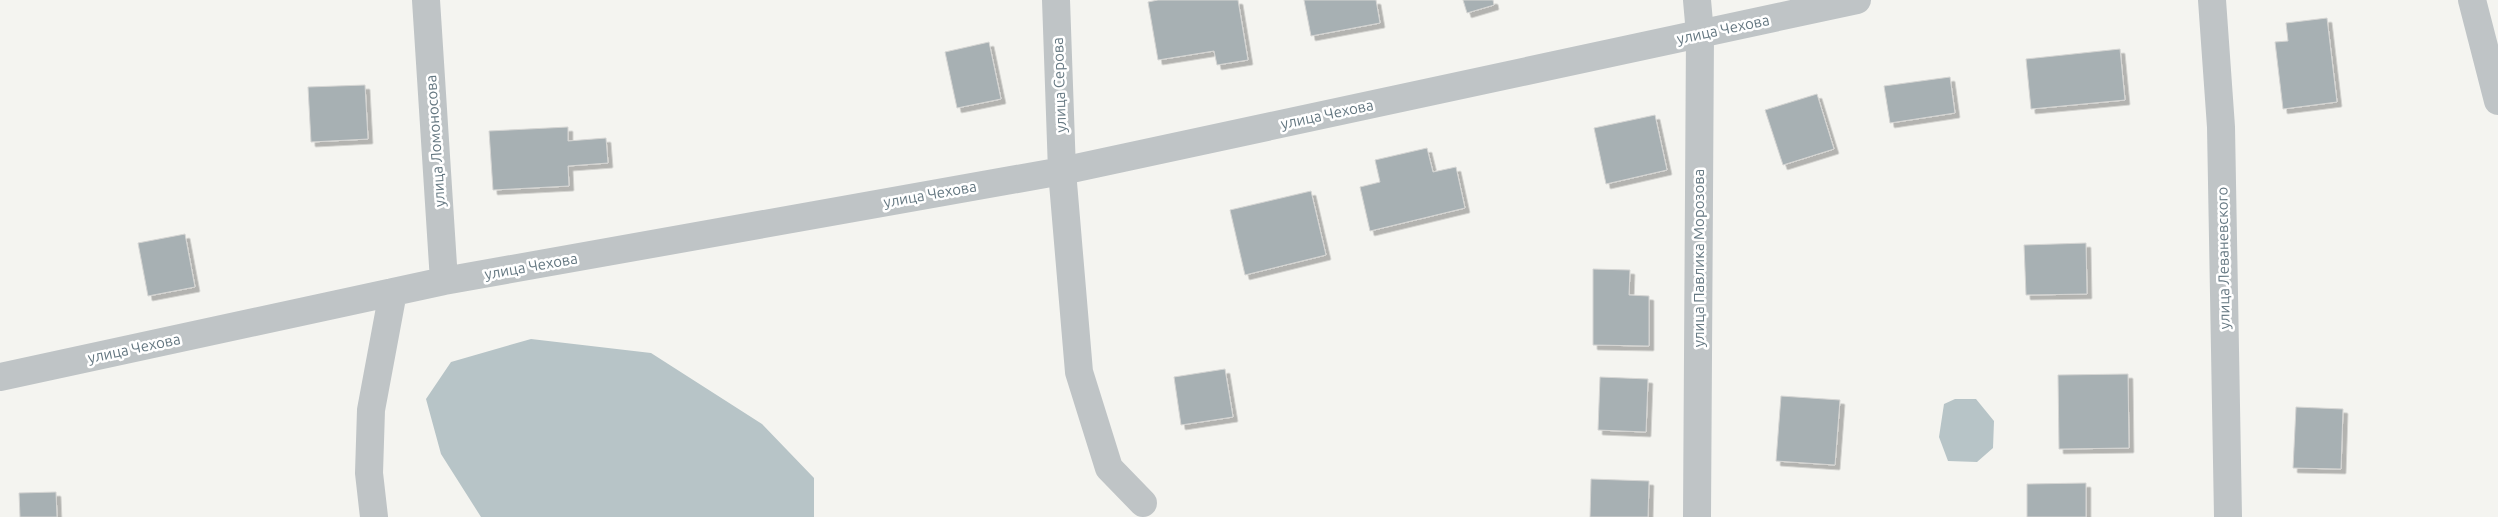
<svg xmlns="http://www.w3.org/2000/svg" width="2498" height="517" font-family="Ubuntu,sans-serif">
	<defs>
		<filter id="shadow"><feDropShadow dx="4.5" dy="4.5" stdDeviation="0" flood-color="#0004"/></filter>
	</defs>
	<rect width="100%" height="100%" fill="#f4f4f0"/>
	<path fill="#b7c4c7" d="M 531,339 L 651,353 L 762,424 L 814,478 L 814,517 L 481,517 L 441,454 L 426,399 L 451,362 Z
		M 1955,399 L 1976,399 L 1994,421 L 1993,448 L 1977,462 L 1948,461 L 1939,437 L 1944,404 Z"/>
	<path fill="#a7b0b3" stroke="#d5d5d3" filter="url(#shadow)" d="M 1158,0 L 1238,0 L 1248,60 L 1217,65 L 1214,51 L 1158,60 L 1148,2 Z
		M 1304,0 L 1376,0 L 1380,23 L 1311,36 Z
		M 1463,0 L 1493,0 L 1494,5 L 1467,13 Z
		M 2327,18 L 2337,102 L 2283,109 L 2275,42 L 2288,41 L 2286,23 Z
		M 989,42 L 1001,99 L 957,108 L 945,52 Z
		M 2120,49 L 2125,100 L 2031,109 L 2026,59 Z
		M 1950,77 L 1955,113 L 1890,123 L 1884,86 Z
		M 365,85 L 368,139 L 311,142 L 308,87 Z
		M 1817,94 L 1834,149 L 1783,165 L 1765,110 Z
		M 1655,115 L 1667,170 L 1606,184 L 1594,128 Z
		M 568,127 L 568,141 L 606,138 L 608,163 L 568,166 L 569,186 L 493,190 L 489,131 Z
		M 1427,148 L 1433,172 L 1456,167 L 1465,208 L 1370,231 L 1360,187 L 1380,182 L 1375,160 Z
		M 1311,191 L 1326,255 L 1245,275 L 1230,210 Z
		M 185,234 L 195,287 L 148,296 L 138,243 Z
		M 2086,243 L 2087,294 L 2026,295 L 2024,245 Z
		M 1593,269 L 1630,270 L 1629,295 L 1649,296 L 1649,346 L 1593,345 Z
		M 1225,369 L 1233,417 L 1181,425 L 1174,377 Z
		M 2128,374 L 2129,448 L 2059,449 L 2058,375 Z
		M 1600,377 L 1648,379 L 1646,432 L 1598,430 Z
		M 1781,396 L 1840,400 L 1835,465 L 1776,461 Z
		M 2296,407 L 2343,409 L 2341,469 L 2293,468 Z
		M 1591,479 L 1649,481 L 1648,517 L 1590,517 Z
		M 2086,483 L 2086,517 L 2027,517 L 2027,484 Z
		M 56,492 L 57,517 L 20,517 L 19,493 Z"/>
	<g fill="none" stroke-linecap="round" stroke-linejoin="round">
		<path stroke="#bfc4c6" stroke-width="28" d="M 426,0 L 444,281
			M 1056,0 L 1062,171 L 1079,372 L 1109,468 L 1143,503
			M 2212,0 L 2221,127 L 2228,517
			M 2472,0 L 2498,101
			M 0,377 L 444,281 L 1062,171 L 1857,0
			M 374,517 L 369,473 L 371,410 L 393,292
			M 1697,517 L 1700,34 L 1697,0"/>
	</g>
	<g text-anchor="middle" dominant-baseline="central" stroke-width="5" stroke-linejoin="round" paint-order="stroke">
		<g font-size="15" fill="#647781" stroke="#fff">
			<text transform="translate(1723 29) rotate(-12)">улица Чехова</text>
			<text transform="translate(1059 85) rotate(-92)">улица Серова</text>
			<text transform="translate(1327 114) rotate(-12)">улица Чехова</text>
			<text transform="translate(435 141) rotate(-94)">улица Ломоносова</text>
			<text transform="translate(930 194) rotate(-10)">улица Чехова</text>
			<text transform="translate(1698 258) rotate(-90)">улица Павлика Морозова</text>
			<text transform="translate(2223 258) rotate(-91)">улица Леваневского</text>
			<text transform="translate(531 266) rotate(-10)">улица Чехова</text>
			<text transform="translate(134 348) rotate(-12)">улица Чехова</text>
		</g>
	</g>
</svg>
